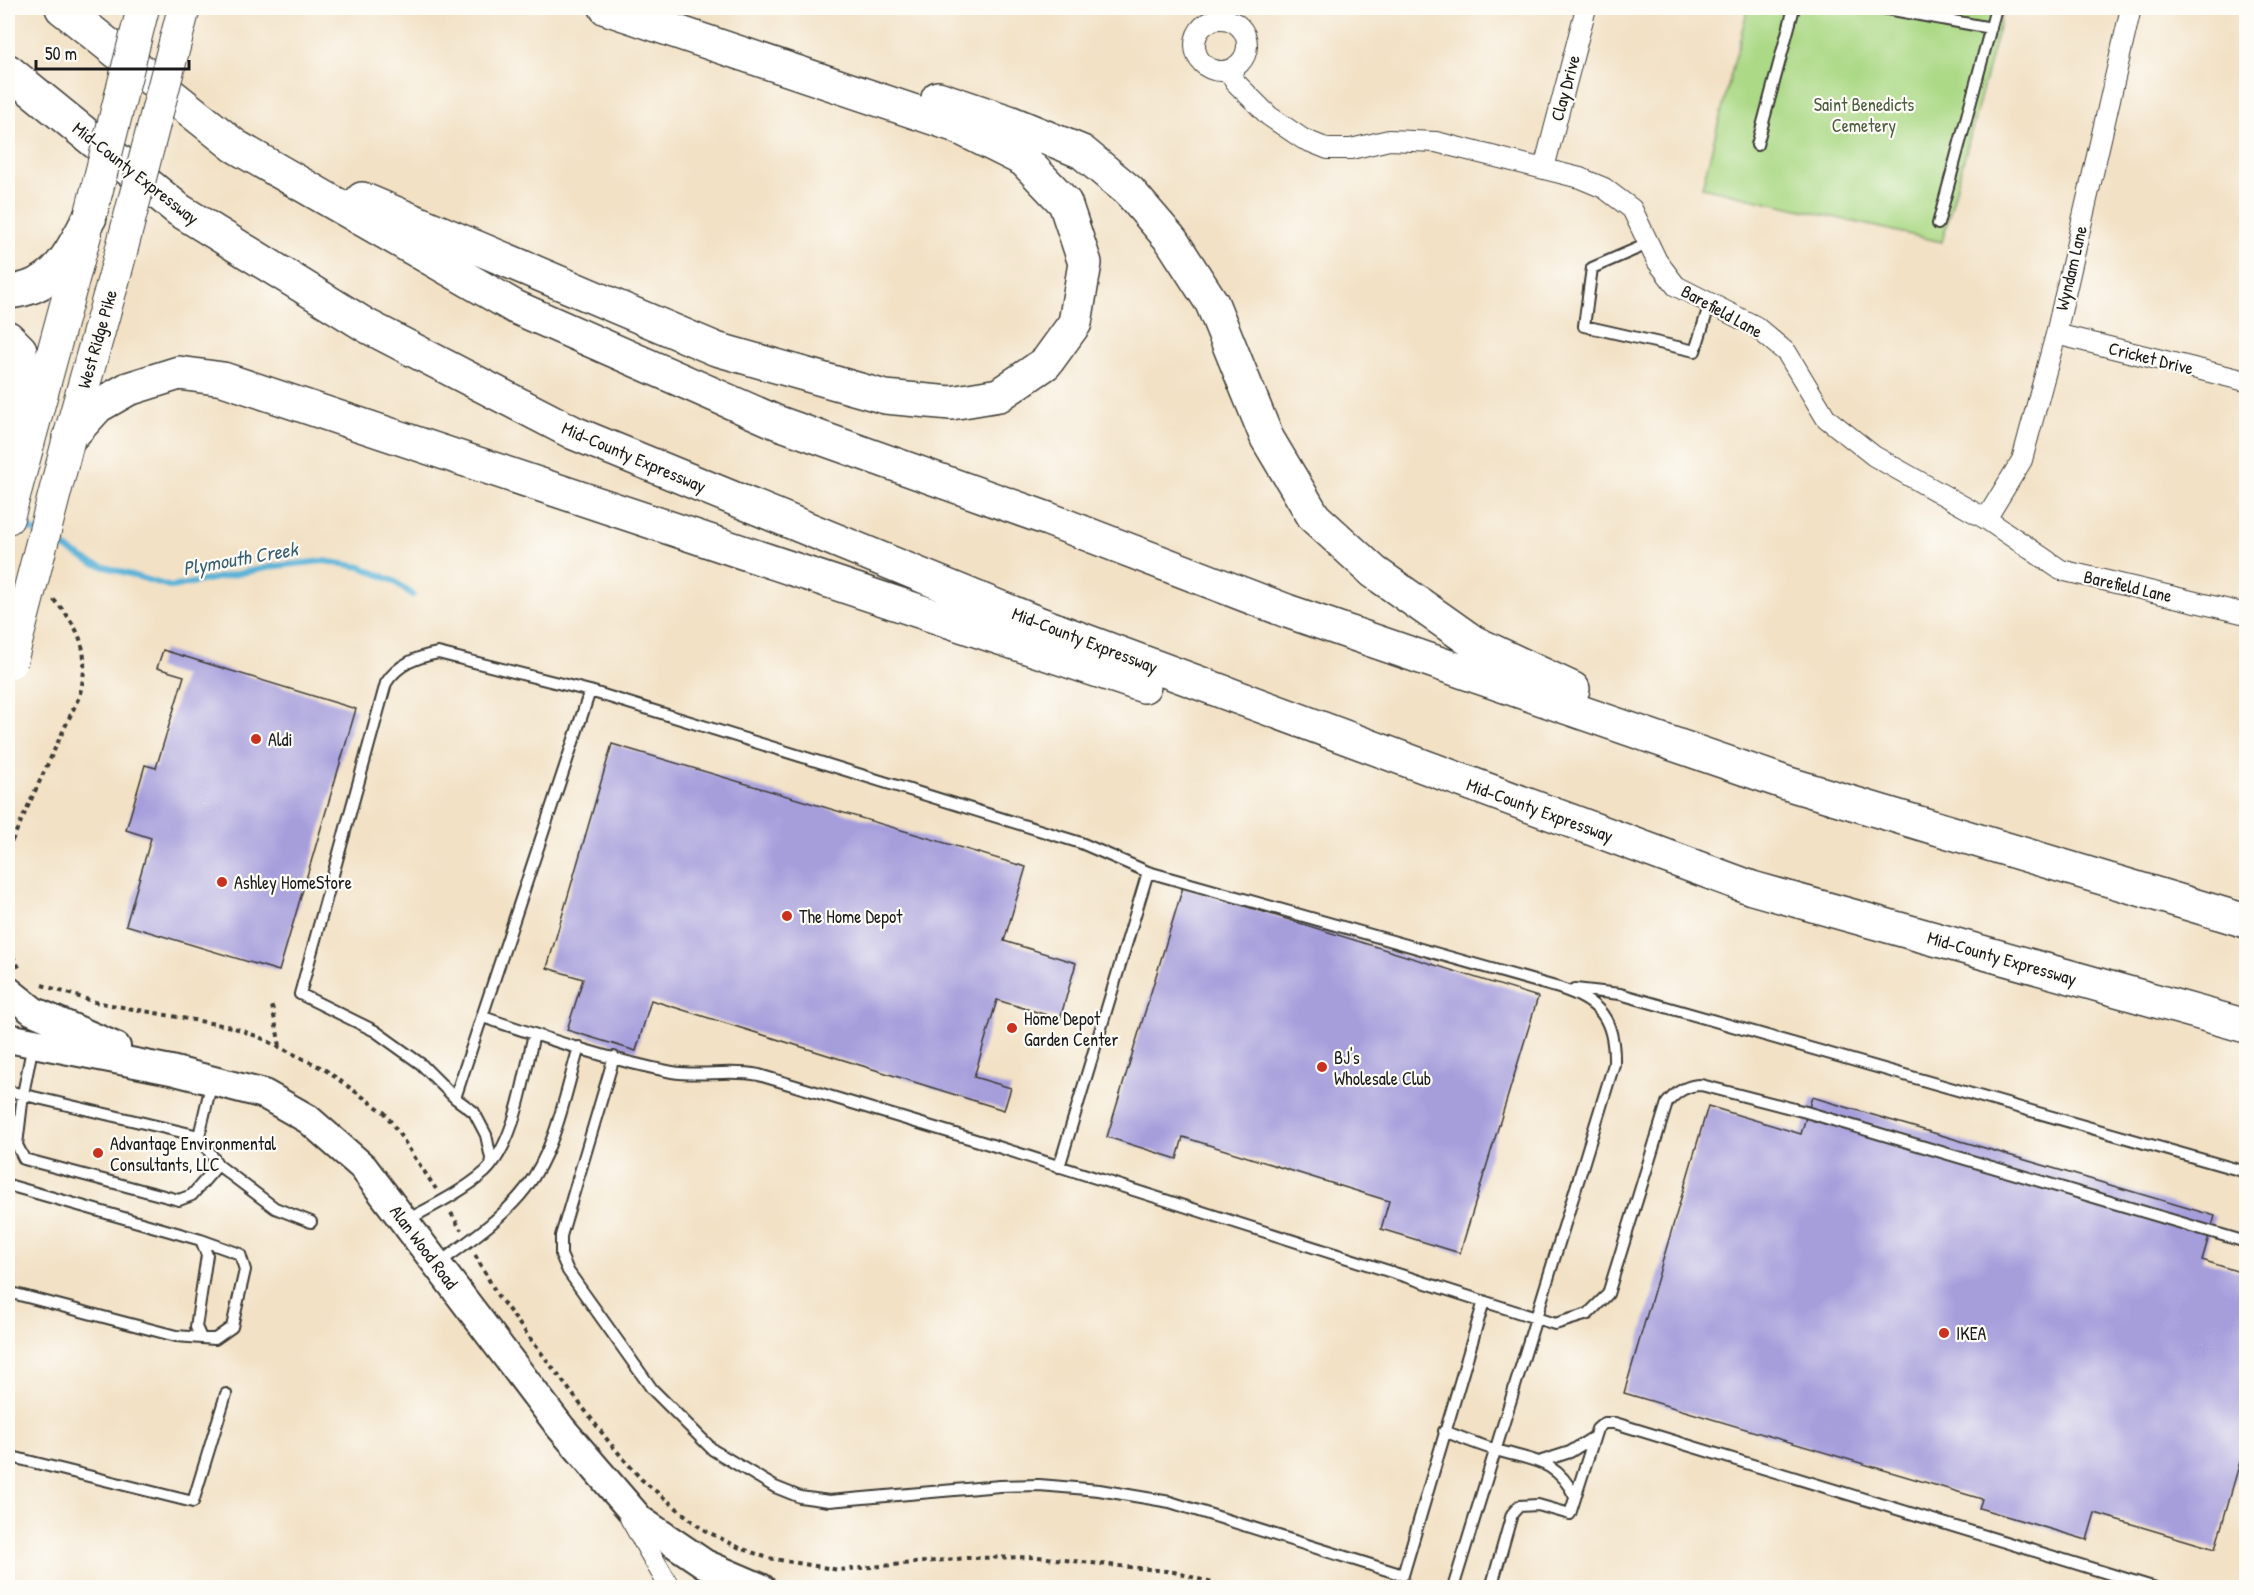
<svg xmlns="http://www.w3.org/2000/svg" width="2254" height="1595" font-family="'Patrick Hand',sans-serif">
	<rect width="100%" height="100%" fill="#fdfcf7"/>
	<filter id="ink" filterUnits="userSpaceOnUse"><feTurbulence type="fractalNoise" baseFrequency=".0167" numOctaves="2"/><feDisplacementMap in="SourceGraphic" scale="12" xChannelSelector="R" yChannelSelector="G"/><feConvolveMatrix kernelMatrix="1 2 1 2 8 2 1 2 1" color-interpolation-filters="sRGB"/></filter>
	<filter id="wash" filterUnits="userSpaceOnUse"><feTurbulence type="fractalNoise" baseFrequency=".008" numOctaves="4" result="noise"/><feDisplacementMap in="SourceGraphic" scale="24" xChannelSelector="R" yChannelSelector="G"/><feGaussianBlur stdDeviation="1.35" result="paint"/><feColorMatrix in="noise" values="0 0 0 0 0 0 0 0 0 0 0 0 0 0 0 0 0 1.4 0 .05"/><feComposite in="paint" operator="in"/></filter>
	<g filter="url(#wash)">
		<rect width="100%" height="100%" fill="#f2e1c5"/>
		<path fill="#acd986" stroke="#647a51" stroke-width="1.5" d="M 1748,8 L 2004,8 L 1942,242 L 1702,187 Z"/>
		<g fill="none" stroke-linecap="round" stroke-linejoin="round">
			<path stroke="#5bb3d8" stroke-width="6" d="M 16,521 L 36,532
				M 53,541 L 92,563 L 172,587 L 276,566 L 324,561 L 361,567 L 394,581 L 413,595"/>
		</g>
		<g id="blocks">
			<path fill="#a69edb" d="M 163,650 L 356,709 L 279,971 L 126,925 L 151,838 L 126,830 L 145,765 L 156,768 L 184,676 L 157,668 Z
				M 612,744 L 1026,867 L 1004,941 L 1076,963 L 1060,1019 L 997,1000 L 974,1077 L 1011,1088 L 1004,1110 L 651,1000 L 636,1051 L 567,1030 L 583,979 L 547,968 Z
				M 1183,887 L 1538,997 L 1460,1253 L 1381,1229 L 1389,1201 L 1183,1137 L 1177,1159 L 1107,1137 Z
				M 1812,1097 L 2215,1216 L 2202,1260 L 2246,1274 L 2246,1441 L 2215,1549 L 2095,1513 L 2087,1540 L 1979,1508 L 1982,1499 L 1624,1393 L 1708,1106 L 1801,1134 Z"/>
		</g>
	</g>
	<g filter="url(#ink)">
		<use href="#blocks" fill-opacity="0" stroke="#3c3a35" stroke-width="1.5"/>
		<g fill="none" stroke-linecap="round" stroke-linejoin="round">
			<g stroke="#3c3a35" stroke-width="14">
				<path id="lane" d="M 1882,8 L 1991,28
					M 1757,145 L 1794,8
					M 1938,224 L 1996,8
					M 1650,243 L 1592,268 L 1584,326 L 1695,351 L 1710,303
					M 1575,989 L 1620,994 L 2246,1172
					M 483,1017 C 545,1038 609,1060 672,1072 C 701,1077 730,1069 759,1075 L 992,1145 L 1555,1324 L 1588,1314 L 1608,1294 L 1667,1103 C 1676,1092 1686,1085 1701,1085 L 1806,1112 L 2246,1242
					M 33,1044 L 23,1094 L 17,1145 L 24,1159 L 179,1200 L 192,1195 L 218,1165
					M 614,1057 L 561,1236 L 561,1255 L 568,1271 L 652,1389 L 713,1450 L 775,1487 L 800,1497 L 829,1501 L 1000,1486 L 1039,1485 L 1099,1490 L 1170,1502 L 1403,1575 L 1484,1301
					M 8,1091 L 199,1136 L 212,1081
					M 455,1098 L 590,691
					M 199,1136 L 218,1165 L 275,1208 L 311,1222
					M 492,1163 L 486,1135 L 474,1112 L 455,1098 L 421,1064 L 375,1031 L 300,994 L 386,683 C 398,664 417,657 438,653 L 590,691 L 1081,843 L 1148,872
					M 1059,1167 L 1148,872 L 1559,988 C 1600,1001 1615,1019 1614,1064 L 1453,1588
					M 8,1185 L 201,1240
					M 407,1220 C 433,1206 462,1192 485,1172 C 516,1142 524,1075 534,1034
					M 439,1263 C 469,1241 503,1218 526,1188 C 556,1149 565,1094 579,1047
					M 8,1292 L 176,1336 L 215,1339 L 232,1327 L 245,1270 L 240,1254 L 201,1240 L 207,1255 L 196,1327 L 201,1338
					M 1444,1431 C 1460,1437 1476,1444 1493,1449 C 1529,1461 1556,1457 1575,1497
					M 8,1456 L 193,1502 L 226,1394
					M 1542,1461 L 1570,1452 L 1594,1437
					M 1491,1588 L 1512,1514 L 1519,1506 L 1538,1505 L 1570,1514 L 1597,1429 L 1604,1423 L 1615,1423 L 2156,1588"/>
			</g>
			<g stroke="#3c3a35" stroke-width="22">
				<path id="street" d="M1195 45a26 26 0 1 1 52 0a26 26 0 1 1-52 0Z
					M 1229,71 L 1235,82 L 1269,116 L 1303,139 L 1328,149 L 1351,149 L 1389,140 L 1436,142 L 1580,178 L 1604,188 L 1632,209 L 1657,261 L 1676,286 L 1755,326 L 1787,353 L 1826,418 L 1874,456 L 1986,519 L 2061,570 L 2246,614
					M 1544,168 L 1586,8
					M 2056,334 L 2246,381
					M 1986,519 L 2022,460 L 2056,334 L 2131,8
					M 630,1518 L 670,1588"/>
			</g>
			<g stroke="#3c3a35" stroke-width="32">
				<path id="secondary" d="M 8,991 L 33,1011 L 116,1047
					M 8,1038 L 171,1070 L 264,1094 L 308,1119 L 363,1167 L 561,1428 L 640,1520 L 705,1564 L 761,1588"/>
			</g>
			<g stroke="#3c3a35" stroke-width="34">
				<path id="primary" d="M 69,438 L 116,271
					M 8,518 L 85,235"/>
			</g>
			<g stroke="#3c3a35" stroke-width="36">
				<path id="highway" d="M 62,8 L 235,146 L 515,307 L 776,422 L 1048,519 L 1287,611 L 1789,784 L 2246,921
					M 8,71 L 179,210 L 367,326 L 574,433 L 1040,624 L 1752,888 L 2246,1026
					M 938,98 L 1009,122 L 1082,152 L 1129,191 L 1172,241 L 1212,303 L 1267,438 L 1314,517 L 1374,572 L 1473,642 L 1573,689
					M 362,199 L 716,349 L 885,397 L 951,403 L 999,395 L 1046,363 L 1075,323 L 1085,263 L 1065,203 L 1024,160 L 954,125 L 606,8
					M 8,292 C 57,288 69,254 90,217
					M 8,338 L 20,350 L 26,397 L 25,451
					M 69,438 L 98,406 L 128,389 L 179,373 L 223,379 L 1144,686"/>
			</g>
			<path stroke="#3c3a35" stroke-width="4" stroke-dasharray="4.5 4.5" stroke-linecap="butt" d="M 8,849 L 79,697 C 91,654 82,629 52,598
				M 8,948 L 21,971
				M 42,985 L 95,1002 L 232,1027 L 259,1037 L 324,1069 L 385,1113 L 436,1189
				M 272,1006 L 280,1046
				M 451,1213 L 461,1230
				M 475,1255 L 498,1296 L 609,1442 L 641,1479 L 702,1529 L 740,1548 L 768,1558 L 839,1570 L 967,1558 L 1038,1557 L 1174,1572 L 1230,1588"/>
			<use href="#lane" stroke="#fff" stroke-width="10"/>
			<use href="#street" stroke="#fff" stroke-width="20"/>
			<use href="#secondary" stroke="#fff" stroke-width="28"/>
			<use href="#primary" stroke="#fff" stroke-width="32"/>
			<use href="#highway" stroke="#fff" stroke-width="33"/>
			<g stroke="#3c3a35" stroke-width="34" stroke-linecap="butt">
				<path id="primary-bridge" d="M 90,217 L 143,8
					M 116,271 L 184,8
					M 11,662 L 69,438"/>
			</g>
			<use href="#primary-bridge" stroke="#fff" stroke-width="32"/>
		</g>
	</g>
	<g fill="#c8321e" stroke="#fdfcf7" stroke-width="2">
		<circle cx="256" cy="739" r="6"/>
		<circle cx="222" cy="882" r="6"/>
		<circle cx="787" cy="916" r="6"/>
		<circle cx="1012" cy="1028" r="6"/>
		<circle cx="1322" cy="1067" r="6"/>
		<circle cx="98" cy="1153" r="6"/>
		<circle cx="1944" cy="1333" r="6"/>
	</g>
	<g text-anchor="middle" dominant-baseline="central" stroke-width="4.5" stroke-linejoin="round" paint-order="stroke">
		<g font-size="18" fill="#1c1c1c" stroke="#fdfcf7">
			<text transform="translate(1565 88) rotate(-75)">Clay Drive</text>
			<text transform="translate(136 173) rotate(38)">Mid-County Expressway</text>
			<text transform="translate(2071 268) rotate(-77)">Wyndam Lane</text>
			<text transform="translate(1722 311) rotate(29)">Barefield Lane</text>
			<text transform="translate(97 339) rotate(-74)">West Ridge Pike</text>
			<text transform="translate(2151 358) rotate(14)">Cricket Drive</text>
			<text transform="translate(634 457) rotate(23)">Mid-County Expressway</text>
			<text transform="translate(2128 586) rotate(13)">Barefield Lane</text>
			<text transform="translate(1085 640) rotate(21)">Mid-County Expressway</text>
			<text transform="translate(1540 810) rotate(20)">Mid-County Expressway</text>
			<text transform="translate(2002 958) rotate(16)">Mid-County Expressway</text>
			<text transform="translate(424 1247) rotate(53)">Alan Wood Road</text>
		</g>
		<g font-size="18" fill="#4e5e41" stroke="#fdfcf7">
			<text x="1864" y="104">Saint Benedicts<tspan x="1864" dy="21">Cemetery</tspan></text>
		</g>
		<g font-size="18" fill="#1c1c1c" stroke="#fdfcf7" text-anchor="start">
			<text x="268" y="739">Aldi</text>
			<text x="234" y="882">Ashley HomeStore</text>
			<text x="799" y="916">The Home Depot</text>
			<text x="1024" y="1018">Home Depot<tspan x="1024" dy="21">Garden Center</tspan></text>
			<text x="1334" y="1057">BJ's<tspan x="1334" dy="21">Wholesale Club</tspan></text>
			<text x="110" y="1143">Advantage Environmental<tspan x="110" dy="21">Consultants, LLC</tspan></text>
			<text x="1956" y="1333">IKEA</text>
		</g>
		<g font-size="20" font-style="italic" fill="#386071" stroke="#fdfcf7">
			<text transform="translate(240 558) rotate(-10)">Plymouth Creek</text>
		</g>
	</g>
	<rect width="2254" height="1595" fill="none" stroke="#fdfcf7" stroke-width="30"/>
	<path d="M36 60v9h153v-9" fill="none" stroke="#1c1c1c" stroke-width="3"/>
	<text x="45" y="60" font-size="18" fill="#1c1c1c" stroke="#fdfcf7" stroke-width="4.5" paint-order="stroke">50 m</text>
</svg>
